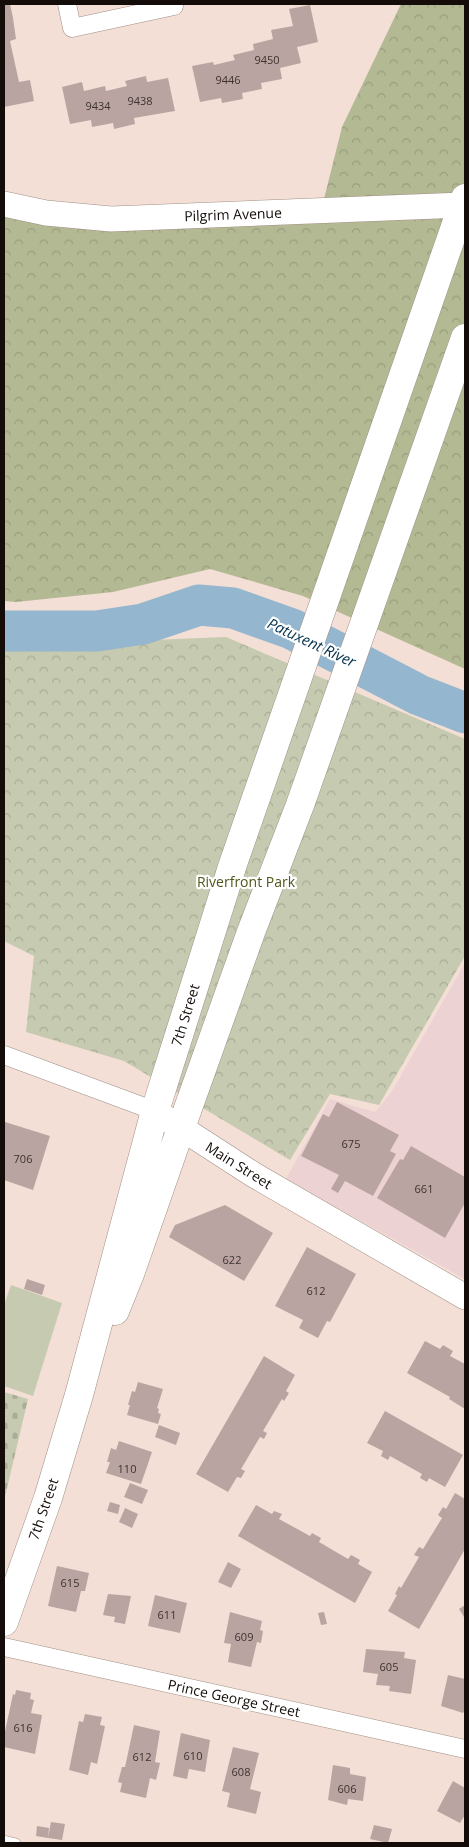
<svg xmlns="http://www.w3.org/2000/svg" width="469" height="1847" font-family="'Open Sans',sans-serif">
	<defs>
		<pattern id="forest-crowns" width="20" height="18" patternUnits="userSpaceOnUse" patternTransform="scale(1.25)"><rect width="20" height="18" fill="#b3b993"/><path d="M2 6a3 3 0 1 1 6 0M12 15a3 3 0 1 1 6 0" fill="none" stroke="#999e7d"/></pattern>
		<pattern id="cemetery-stones" width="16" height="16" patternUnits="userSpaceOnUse" patternTransform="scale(1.25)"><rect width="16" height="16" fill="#c6cab0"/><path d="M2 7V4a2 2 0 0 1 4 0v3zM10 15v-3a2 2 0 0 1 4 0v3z" fill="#a9ac96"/></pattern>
		<pattern id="park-crowns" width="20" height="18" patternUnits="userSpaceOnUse" patternTransform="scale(1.25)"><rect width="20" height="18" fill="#c6cab0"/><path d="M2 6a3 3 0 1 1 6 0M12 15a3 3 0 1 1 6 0" fill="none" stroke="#a9ac96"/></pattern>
	</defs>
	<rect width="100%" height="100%" fill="#f3dfd5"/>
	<path fill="#edd2d4" d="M 465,963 L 465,1279 L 286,1179 L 330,1099 L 375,1112 L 391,1093 Z"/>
	<path fill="url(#forest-crowns)" d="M 401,4 L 465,4 L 465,669 L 303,596 L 210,569 L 113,592 L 16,602 L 4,601 L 4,204 L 46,213 L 321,211 L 342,127 Z"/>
	<path fill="url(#cemetery-stones)" d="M 4,1392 L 28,1399 L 4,1501 Z"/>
	<path fill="url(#park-crowns)" d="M 226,637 L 465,739 L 465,956 L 379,1105 L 330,1094 L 290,1160 L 124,1061 L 26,1032 L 34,956 L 4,941 L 4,646 Z"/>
	<path fill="#c6cab0" d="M 11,1285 L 62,1303 L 33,1396 L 4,1386 L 4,1305 Z"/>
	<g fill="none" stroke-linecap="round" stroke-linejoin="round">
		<path stroke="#94b6cf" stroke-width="41" d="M 4,631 L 97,631 L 143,624 L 199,605 L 233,608 L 292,629 L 419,695 L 465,713"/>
	</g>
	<path fill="#baa4a2" d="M 4,4 L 10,4 L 13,18 L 16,39 L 10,41 L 19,82 L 30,80 L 34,101 L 4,107 Z
		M 310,5 L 318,42 L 297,47 L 301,63 L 280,68 L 282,79 L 261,83 L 262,89 L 242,93 L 243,99 L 222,103 L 221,98 L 200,102 L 192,66 L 213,62 L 214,65 L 235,60 L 233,55 L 254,50 L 253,44 L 273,39 L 271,30 L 293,26 L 289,9 Z
		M 146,76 L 147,82 L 168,78 L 175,111 L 134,118 L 135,124 L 114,129 L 113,123 L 92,127 L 91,120 L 70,124 L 62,87 L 82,82 L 84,91 L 105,86 L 106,91 L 127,86 L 125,81 Z
		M 337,1102 L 399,1135 L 390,1151 L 396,1154 L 373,1196 L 345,1181 L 338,1193 L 331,1189 L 339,1175 L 301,1156 L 323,1114 L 329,1117 Z
		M 5,1122 L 50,1136 L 33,1190 L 4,1180 Z
		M 411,1146 L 465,1177 L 465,1203 L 445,1238 L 377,1198 L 400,1159 L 403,1160 Z
		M 225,1205 L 273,1233 L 244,1281 L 169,1237 L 175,1225 Z
		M 307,1247 L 356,1274 L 330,1322 L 327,1321 L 318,1338 L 299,1328 L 303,1320 L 275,1306 Z
		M 27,1279 L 45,1285 L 42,1295 L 24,1289 Z
		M 425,1341 L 440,1349 L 443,1345 L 453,1351 L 450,1356 L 465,1364 L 465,1409 L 449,1399 L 450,1397 L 407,1373 Z
		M 264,1356 L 295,1375 L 286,1391 L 289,1393 L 284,1401 L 282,1399 L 263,1431 L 267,1433 L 264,1439 L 260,1437 L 241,1469 L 245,1471 L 241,1478 L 237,1477 L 228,1492 L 196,1474 Z
		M 138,1382 L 163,1389 L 157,1408 L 159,1409 L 158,1413 L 161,1414 L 158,1424 L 127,1415 L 130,1405 L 128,1405 L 132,1391 L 135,1392 Z
		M 385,1411 L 463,1455 L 445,1487 L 429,1478 L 427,1482 L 420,1478 L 422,1474 L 390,1456 L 388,1460 L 381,1456 L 383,1451 L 367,1443 Z
		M 159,1425 L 180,1433 L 176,1445 L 155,1437 Z
		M 119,1441 L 152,1452 L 141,1484 L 106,1473 L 110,1462 L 107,1462 L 111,1448 L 116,1450 Z
		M 130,1483 L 148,1490 L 142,1504 L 124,1497 Z
		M 455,1493 L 465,1499 L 465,1549 L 419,1629 L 388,1611 L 397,1595 L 395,1594 L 399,1586 L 401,1588 L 419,1557 L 414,1555 L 419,1547 L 423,1549 L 442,1518 L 438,1515 L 443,1507 L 446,1509 Z
		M 110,1502 L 120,1505 L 118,1514 L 107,1511 Z
		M 256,1505 L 272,1514 L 274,1511 L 282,1514 L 279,1519 L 310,1536 L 312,1533 L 321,1538 L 319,1542 L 348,1559 L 351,1555 L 353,1556 L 360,1560 L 358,1564 L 372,1572 L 355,1603 L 238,1536 Z
		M 125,1508 L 138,1514 L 132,1528 L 119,1522 Z
		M 228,1562 L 241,1569 L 231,1588 L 218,1582 Z
		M 57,1566 L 89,1573 L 85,1591 L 81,1591 L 76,1612 L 48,1606 Z
		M 108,1594 L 131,1596 L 125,1624 L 114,1622 L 115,1617 L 103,1615 Z
		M 155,1595 L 187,1603 L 180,1633 L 148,1626 Z
		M 465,1605 L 465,1616 L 464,1617 L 459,1609 Z
		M 230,1612 L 262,1621 L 260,1630 L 263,1631 L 261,1643 L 257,1642 L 251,1667 L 228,1662 L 231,1644 L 224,1643 Z
		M 324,1612 L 327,1624 L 321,1625 L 318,1613 Z
		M 366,1649 L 405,1652 L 404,1658 L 416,1660 L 411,1694 L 389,1691 L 390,1686 L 376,1685 L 378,1674 L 363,1672 Z
		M 448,1675 L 465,1679 L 465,1710 L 463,1713 L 441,1706 Z
		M 16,1690 L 31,1693 L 30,1699 L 34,1700 L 31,1713 L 42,1715 L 35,1754 L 4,1747 L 4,1736 L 13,1694 L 15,1695 Z
		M 85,1714 L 102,1717 L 100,1725 L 105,1726 L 97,1764 L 91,1762 L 88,1775 L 69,1770 L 79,1721 L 83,1722 Z
		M 134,1725 L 160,1731 L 155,1762 L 160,1763 L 156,1780 L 150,1778 L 146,1798 L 120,1792 L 122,1783 L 118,1782 L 122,1767 L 125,1767 Z
		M 181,1733 L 210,1740 L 205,1772 L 189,1769 L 187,1779 L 173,1776 Z
		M 233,1747 L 259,1753 L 250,1789 L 261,1792 L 256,1814 L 227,1807 L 230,1793 L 222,1791 Z
		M 333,1765 L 350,1768 L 350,1774 L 366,1777 L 363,1801 L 348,1799 L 347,1805 L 328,1800 Z
		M 453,1781 L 465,1788 L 465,1815 L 460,1823 L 437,1811 Z
		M 51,1822 L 65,1824 L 62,1840 L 48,1838 Z
		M 374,1825 L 392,1829 L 388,1843 L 370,1839 Z
		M 37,1826 L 49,1828 L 48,1838 L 36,1836 Z"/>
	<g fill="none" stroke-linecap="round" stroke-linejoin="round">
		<g stroke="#a29086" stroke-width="10">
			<path id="lane" d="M 4,1840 L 16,1843"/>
		</g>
		<g stroke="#a29086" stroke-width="19">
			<path id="street" d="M 67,4 L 72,28 L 174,6 L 173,4
				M 4,1055 L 155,1111
				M 4,1647 L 465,1749"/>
		</g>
		<g stroke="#a29086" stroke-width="26">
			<path id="secondary" d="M 4,204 L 46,213 L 111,219 L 463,205
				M 155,1111 L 254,1175 L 465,1297"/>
		</g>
		<g stroke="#a29086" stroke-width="29">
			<path id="primary" d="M 115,1311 L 130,1274 L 181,1128 L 251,932 L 300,805 L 465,338
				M 4,1622 L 48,1498 L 79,1395 L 155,1111 L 233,864 L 465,198"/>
		</g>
		<use href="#lane" stroke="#fff" stroke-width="9"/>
		<use href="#street" stroke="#fff" stroke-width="18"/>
		<use href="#secondary" stroke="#fff" stroke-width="25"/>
		<use href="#primary" stroke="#fff" stroke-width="28"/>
	</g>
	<g text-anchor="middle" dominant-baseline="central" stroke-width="4.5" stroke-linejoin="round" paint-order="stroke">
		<g font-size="11" fill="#3d322f">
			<text x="267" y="59">9450</text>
			<text x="228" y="79">9446</text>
			<text x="140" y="100">9438</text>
			<text x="98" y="105">9434</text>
			<text x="351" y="1143">675</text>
			<text x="23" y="1158">706</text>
			<text x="424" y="1188">661</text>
			<text x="232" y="1259">622</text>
			<text x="316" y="1290">612</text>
			<text x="127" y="1468">110</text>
			<text x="70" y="1582">615</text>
			<text x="167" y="1614">611</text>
			<text x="244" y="1636">609</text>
			<text x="389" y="1666">605</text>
			<text x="23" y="1727">616</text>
			<text x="193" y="1755">610</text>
			<text x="142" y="1756">612</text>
			<text x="241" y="1771">608</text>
			<text x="347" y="1788">606</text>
		</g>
		<g font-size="14" fill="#130c09" stroke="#fff">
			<text transform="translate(233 214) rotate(-2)">Pilgrim Avenue</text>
			<text transform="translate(185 1015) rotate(-73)">7th Street</text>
			<text transform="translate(239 1165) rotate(32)">Main Street</text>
			<text transform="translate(43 1509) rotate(-71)">7th Street</text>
			<text transform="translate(234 1698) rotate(12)">Prince George Street</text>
		</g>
		<g font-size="14" fill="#50561a" stroke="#fff">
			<text x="246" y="881">Riverfront Park</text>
		</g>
		<g font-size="15" font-style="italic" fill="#05334d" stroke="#fff">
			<text transform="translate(312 642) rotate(25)">Patuxent River</text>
		</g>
	</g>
	<rect width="469" height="1847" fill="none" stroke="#130c09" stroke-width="10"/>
</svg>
